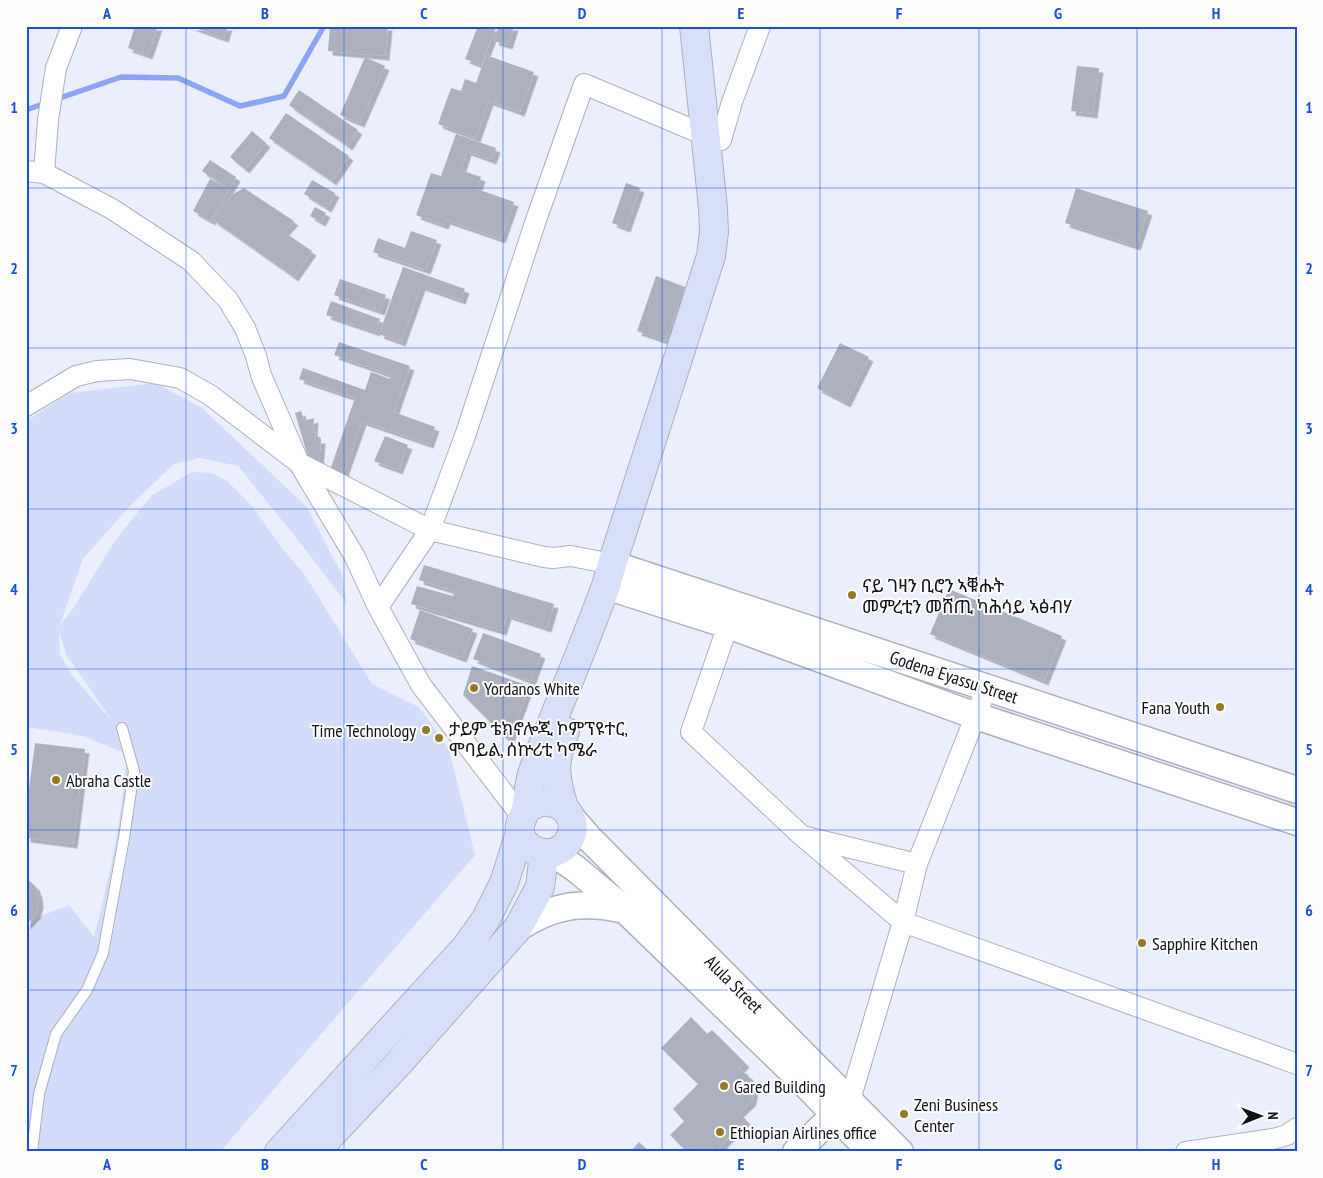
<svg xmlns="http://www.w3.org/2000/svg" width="1323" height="1178" font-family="'PT Sans Narrow','Noto Sans Ethiopic',sans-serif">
	<defs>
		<filter id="shadow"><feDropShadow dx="4.5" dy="4.5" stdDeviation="0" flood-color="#0004"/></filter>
	</defs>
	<rect width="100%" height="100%" fill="#ebeffd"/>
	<path fill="#d3ddfb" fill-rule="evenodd" d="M 155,383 L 201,407 L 307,507 L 342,575 L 347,604 L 298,540 L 238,466 L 200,458 L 174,464 L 130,506 L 83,559 L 59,627 L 74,607 L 116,539 L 152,495 L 192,472 L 212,473 L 227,481 L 252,506 L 282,548 L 305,575 L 372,684 L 419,707 L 449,749 L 475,855 L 220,1152 L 26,1152 L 26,928 L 41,916 L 69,905 L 94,937 C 110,877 122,815 127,754 L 83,736 L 26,727 L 26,421 L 70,393 ZM 59,631 L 67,656 L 113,722 L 71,674 L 60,654 Z"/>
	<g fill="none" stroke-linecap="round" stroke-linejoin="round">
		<path stroke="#8ca3f7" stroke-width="5.5" d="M 54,100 L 121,77 L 178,78 L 240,106 L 284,96 L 324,26
			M 26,110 L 46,103"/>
	</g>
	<path fill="#adb1be" filter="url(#shadow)" d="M 135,26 L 158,26 L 148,55 L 128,48 Z
		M 190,26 L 228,26 L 224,38 Z
		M 330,26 L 388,26 L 385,56 L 328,51 Z
		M 478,26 L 496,27 L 481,65 L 465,59 Z
		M 499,26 L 514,26 L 508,45 L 494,41 Z
		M 486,55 L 534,72 L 520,112 L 489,101 L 476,138 L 438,124 L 451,88 L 461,91 L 465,79 L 476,83 Z
		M 365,57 L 385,66 L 360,123 L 340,115 Z
		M 1077,66 L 1099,68 L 1093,114 L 1071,111 Z
		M 299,90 L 358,130 L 348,146 L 289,105 Z
		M 286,113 L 349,156 L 332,181 L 269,138 Z
		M 252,131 L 266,143 L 245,169 L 230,157 Z
		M 456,134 L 496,148 L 492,160 L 467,151 L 461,170 L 481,177 L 477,189 L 514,202 L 501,239 L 446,220 L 444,225 L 416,215 L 431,173 L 441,176 Z
		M 210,160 L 236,177 L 211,221 L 193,211 L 210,179 L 226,187 L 202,171 Z
		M 312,180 L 335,193 L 327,208 L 304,194 Z
		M 626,183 L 640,188 L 626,228 L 612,223 Z
		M 244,188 L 294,221 L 284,232 L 312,251 L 294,277 L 213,220 L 231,195 Z
		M 1076,188 L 1148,211 L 1136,246 L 1065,223 Z
		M 315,207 L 326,213 L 321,222 L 310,216 Z
		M 411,231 L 437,240 L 426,270 L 373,252 L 378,238 L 405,248 Z
		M 403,267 L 465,289 L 461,300 L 421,286 L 401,342 L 379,334 Z
		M 656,276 L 685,287 L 666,341 L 637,331 Z
		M 340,279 L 386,295 L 380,311 L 334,295 Z
		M 331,301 L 380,319 L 376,332 L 326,315 Z
		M 339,342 L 410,366 L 394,412 L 435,427 L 429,444 L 362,421 L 343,475 L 330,470 L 355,398 L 299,379 L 303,368 L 365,390 L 371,372 L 390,379 L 391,375 L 334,355 Z
		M 840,343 L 869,357 L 846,403 L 817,388 Z
		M 301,411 L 304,421 L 314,418 L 313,432 L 316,433 L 315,439 L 321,439 L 319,465 L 310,464 L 295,413 Z
		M 385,436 L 408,445 L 398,470 L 374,461 Z
		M 424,565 L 554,604 L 547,628 L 507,615 L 502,631 L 411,604 L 417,586 L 453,596 L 454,591 L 419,580 Z
		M 949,589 L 1062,636 L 1044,681 L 930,634 Z
		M 420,610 L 473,629 L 462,658 L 410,639 Z
		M 483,633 L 541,654 L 531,681 L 473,659 Z
		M 472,666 L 529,686 L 509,741 L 463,695 Z
		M 35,743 L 85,749 L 73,844 L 26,838 L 26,811 Z
		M 26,878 L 35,886 L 38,894 L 39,904 L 36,914 L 26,925 Z
		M 691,1017 L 707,1034 L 712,1030 L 745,1063 L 739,1069 L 748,1075 L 754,1088 L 753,1095 L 751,1102 L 739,1113 L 746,1120 L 716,1151 L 713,1148 L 709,1152 L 687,1152 L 670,1135 L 684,1121 L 673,1109 L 698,1084 L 661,1048 Z
		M 639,1142 L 650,1152 L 630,1152 Z"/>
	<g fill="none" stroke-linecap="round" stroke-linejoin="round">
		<g stroke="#acb0bd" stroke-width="12">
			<path id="service" d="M 32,1152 L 39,1094 L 56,1034 L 87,990 L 103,953 L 124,838 L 134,771 L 122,728"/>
		</g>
		<g stroke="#acb0bd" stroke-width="22">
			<path id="minor" d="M 721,140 L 732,102 L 760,26
				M 26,171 L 44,173 L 112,209 L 191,261 L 228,300 L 245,328 L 256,356 L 261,375 L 299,463 L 355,557 L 378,607 L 421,685 L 522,817
				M 44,173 L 48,120 L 56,68 L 72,26
				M 26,406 L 76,376 L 97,371 L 130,369 L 180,378 L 210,395 L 299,463 L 430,530 L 544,557 L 553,558 L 571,556 L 612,564
				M 378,607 L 430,530 L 465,436 L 536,220 L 584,84 L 705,135
				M 728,625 L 691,732 L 801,835 L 903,922 L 1297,1064
				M 806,837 L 917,864
				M 850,1100 L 903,922 L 917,864 L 987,687
				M 1186,1152 L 1273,1139 L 1287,1135 L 1297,1128"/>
		</g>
		<g stroke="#acb0bd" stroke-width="29">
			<path id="tertiary" d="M 612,564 L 1297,790
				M 606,586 L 728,625 L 976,716 L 1297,822
				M 569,815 L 590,839 L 900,1152
				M 553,853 L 576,869 L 625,910 L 804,1083 L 871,1152
				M 518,928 C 552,905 584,900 624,910
				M 796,1152 L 846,1104"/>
		</g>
		<g stroke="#acb0bd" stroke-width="30">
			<path id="secondary" d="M 564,807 C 554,776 553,762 565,731
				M 526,810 C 552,787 585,816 568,842 C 564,848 556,853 549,853 C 536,854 523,846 520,833 C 518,823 524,817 526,808 C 528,797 529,785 532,774 C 539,753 549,731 557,710 C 574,669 590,628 606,586 L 612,564 L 711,256 L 714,232 L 713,208 L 694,26
				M 279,1152 L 466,947 L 486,919 L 504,883 L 520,833
				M 315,1152 L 397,1065 L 518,928 L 540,887 L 544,854"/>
		</g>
		<use href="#service" stroke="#fff" stroke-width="10"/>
		<use href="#minor" stroke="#fff" stroke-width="20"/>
		<use href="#tertiary" stroke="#fff" stroke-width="26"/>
		<use href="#secondary" stroke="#d8dffa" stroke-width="28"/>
	</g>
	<path fill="none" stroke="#1d4ed8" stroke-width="1" stroke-opacity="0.55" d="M 186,26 L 186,1152M 344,26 L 344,1152M 503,26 L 503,1152M 662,26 L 662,1152M 820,26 L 820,1152M 979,26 L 979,1152M 1137,26 L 1137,1152M 26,188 L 1297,188M 26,348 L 1297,348M 26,509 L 1297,509M 26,669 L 1297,669M 26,830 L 1297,830M 26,990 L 1297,990"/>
	<g fill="#947a21" stroke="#fdfdfd" stroke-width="2">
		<circle cx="852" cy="595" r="5"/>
		<circle cx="474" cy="688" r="5"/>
		<circle cx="1220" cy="707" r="5"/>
		<circle cx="426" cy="730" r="5"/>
		<circle cx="439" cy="738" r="5"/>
		<circle cx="56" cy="780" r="5"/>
		<circle cx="1142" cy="943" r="5"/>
		<circle cx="724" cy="1086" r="5"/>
		<circle cx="904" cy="1114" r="5"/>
		<circle cx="720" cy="1132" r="5"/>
	</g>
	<g text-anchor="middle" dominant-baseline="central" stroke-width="4" stroke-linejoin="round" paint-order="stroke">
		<g font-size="18" fill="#101116" stroke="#fdfdfd" text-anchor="start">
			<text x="862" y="585">ናይ ገዛን ቢሮን ኣቑሑት<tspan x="862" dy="21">መምረቲን መሸጢ ካሕሳይ ኣፅብሃ</tspan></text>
			<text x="484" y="688">Yordanos White</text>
			<text x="1210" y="707" text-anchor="end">Fana Youth</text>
			<text x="449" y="728">ታይም ቴክኖሎጂ ኮምፕዩተር,<tspan x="449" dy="21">ሞባይል, ሰኵሪቲ ካሜራ</tspan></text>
			<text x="416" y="730" text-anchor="end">Time Technology</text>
			<text x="66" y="780">Abraha Castle</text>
			<text x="1152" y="943">Sapphire Kitchen</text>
			<text x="734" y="1086">Gared Building</text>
			<text x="914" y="1104">Zeni Business<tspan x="914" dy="21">Center</tspan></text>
			<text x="730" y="1132">Ethiopian Airlines office</text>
		</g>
		<g font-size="18" fill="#101116" stroke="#fdfdfd">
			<text transform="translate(954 677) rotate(18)">Godena Eyassu Street</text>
			<text transform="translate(734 984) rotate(45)">Alula Street</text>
		</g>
	</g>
	<rect width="1323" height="1178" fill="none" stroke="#fdfdfd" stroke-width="55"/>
	<g transform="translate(1260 1116) rotate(89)" stroke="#fdfdfd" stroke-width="4" paint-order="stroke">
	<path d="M0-4L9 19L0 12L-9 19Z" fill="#101116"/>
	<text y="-8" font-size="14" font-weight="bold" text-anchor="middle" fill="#101116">N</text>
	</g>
	<rect x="28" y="28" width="1268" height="1122" fill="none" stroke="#1d4ed8" stroke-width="2"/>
	<g font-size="16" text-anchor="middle" font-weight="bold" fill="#1d4ed8">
		<text x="107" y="19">A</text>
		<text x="265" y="19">B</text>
		<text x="424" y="19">C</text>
		<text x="582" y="19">D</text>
		<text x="741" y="19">E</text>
		<text x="899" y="19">F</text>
		<text x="1058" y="19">G</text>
		<text x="1216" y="19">H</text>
		<text x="14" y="113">1</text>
		<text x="1309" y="113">1</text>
		<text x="14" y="274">2</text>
		<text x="1309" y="274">2</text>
		<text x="14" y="434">3</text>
		<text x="1309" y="434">3</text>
		<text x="14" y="595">4</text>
		<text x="1309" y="595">4</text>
		<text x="14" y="755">5</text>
		<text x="1309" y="755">5</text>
		<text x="14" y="916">6</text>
		<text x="1309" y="916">6</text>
		<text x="14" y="1076">7</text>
		<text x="1309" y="1076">7</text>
		<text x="107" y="1170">A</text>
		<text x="265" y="1170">B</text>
		<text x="424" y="1170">C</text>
		<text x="582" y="1170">D</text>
		<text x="741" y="1170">E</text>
		<text x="899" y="1170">F</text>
		<text x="1058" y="1170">G</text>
		<text x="1216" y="1170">H</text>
	</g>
</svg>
